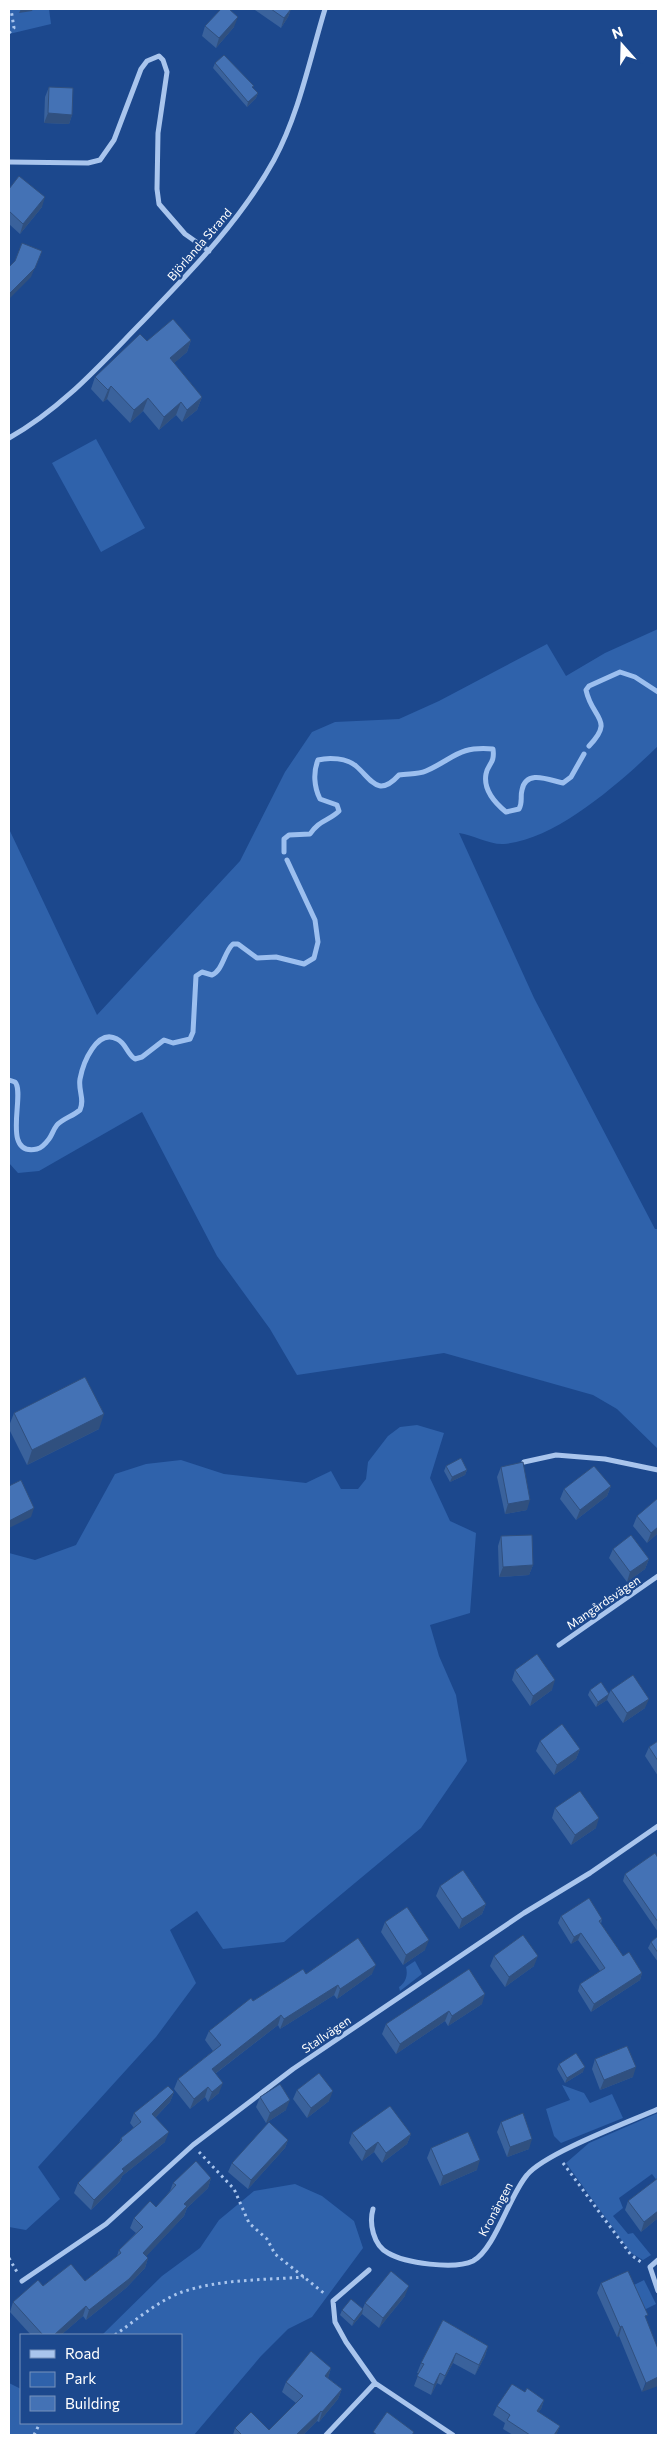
<svg xmlns="http://www.w3.org/2000/svg" width="667" height="2444" font-family="Commissioner,sans-serif">
	<rect width="100%" height="100%" fill="#1c488d"/>
	<path fill="#2f62ab" d="M 9,9 L 49,9 L 51,24 L 9,34 Z
		M 96,439 L 145,528 L 101,552 L 52,463 Z
		M 658,629 L 658,746 C 622,781 556,840 504,844 C 490,845 473,835 459,833 L 534,998 L 655,1229 L 658,1229 L 658,1449 L 617,1409 L 593,1395 L 444,1353 L 297,1375 L 270,1329 L 217,1256 L 142,1112 L 39,1171 L 18,1173 L 9,1163 L 9,829 L 97,1015 L 240,861 L 285,772 L 312,732 L 335,722 L 399,719 L 439,701 L 547,644 L 566,676 L 605,653 Z
		M 417,1425 L 444,1433 L 430,1478 L 450,1521 L 476,1533 L 470,1613 L 430,1625 L 439,1656 L 456,1695 L 467,1761 L 421,1828 L 284,1942 L 223,1949 L 197,1911 L 170,1930 L 196,1983 L 156,2037 L 38,2167 L 60,2199 L 26,2230 L 9,2227 L 9,1553 L 35,1560 L 76,1545 L 115,1474 L 146,1464 L 181,1460 L 224,1474 L 306,1483 L 331,1471 L 341,1489 L 358,1489 L 366,1479 L 368,1462 L 388,1436 L 400,1427 Z
		M 415,1961 L 422,1974 L 400,1991 L 399,1987 C 406,1982 408,1975 406,1967 Z
		M 562,2085 L 584,2093 L 590,2103 L 612,2094 L 623,2118 L 561,2143 L 554,2136 L 546,2109 L 570,2100 Z
		M 658,2113 L 658,2182 L 652,2174 L 619,2198 L 623,2208 L 613,2216 L 628,2234 L 633,2233 L 651,2255 L 643,2260 L 631,2253 L 566,2163 L 589,2143 Z
		M 295,2184 L 322,2196 L 354,2221 L 363,2248 L 312,2317 L 288,2329 L 261,2356 L 194,2435 L 9,2435 L 9,2383 L 21,2389 L 21,2423 L 181,2423 L 181,2335 L 102,2335 L 162,2276 L 200,2248 L 219,2220 L 254,2191 Z
		M 644,2280 L 656,2304 L 642,2311 L 630,2287 Z"/>
	<g fill="none" stroke-linecap="round" stroke-linejoin="round">
		<path stroke="#9cbfef" stroke-width="5" d="M 589,746 C 615,719 592,719 586,690 L 589,686 L 620,672 L 635,677 L 658,692
			M 284,852 L 284,839 L 289,835 L 310,834 C 319,820 329,821 339,811 L 337,805 L 320,799 C 314,787 313,772 318,760 C 329,757 347,758 356,766 C 372,780 378,798 399,775 C 408,773 417,775 426,771 C 455,758 458,746 493,749 C 495,764 488,763 486,774 C 483,790 495,803 506,812 L 519,809 C 523,802 520,797 522,790 C 526,769 549,780 563,783 L 571,777 L 584,754
			M 9,1080 L 15,1082 C 26,1093 0,1157 37,1149 C 42,1148 46,1143 49,1139 C 52,1135 53,1130 57,1125 C 62,1119 73,1116 80,1110 C 85,1099 78,1091 80,1079 C 83,1063 97,1028 117,1039 C 126,1043 127,1054 135,1059 L 142,1057 L 164,1040 L 173,1043 L 190,1039 L 193,1032 L 196,976 L 202,972 L 212,975 C 223,970 224,952 233,944 L 238,944 L 257,958 L 276,957 L 304,964 L 314,958 L 318,942 L 315,920 L 287,860"/>
		<path stroke="#a9c5ed" stroke-width="3" stroke-dasharray="2.5 4" stroke-linecap="butt" d="M 9,33 L 14,28 L 11,9
			M 199,2152 L 234,2189 L 249,2223 L 267,2239 L 275,2254 L 325,2294
			M 563,2163 L 631,2255 L 641,2262
			M 9,2258 L 17,2272
			M 115,2335 C 136,2320 158,2301 182,2292 C 220,2279 265,2280 304,2277
			M 34,2435 L 40,2423"/>
		<path stroke="#a9c5ed" stroke-width="5" d="M 9,162 L 88,163 L 100,160 L 114,140 L 141,69 L 147,61 L 159,56 L 163,60 L 167,72 L 158,133 L 157,189 L 159,204 L 185,234 L 209,251
			M 9,438 C 61,409 99,366 140,324 C 189,273 240,222 274,160 C 299,114 310,58 325,9
			M 524,1462 L 556,1455 L 605,1459 L 658,1470
			M 559,1645 L 658,1576
			M 373,2209 C 369,2223 373,2245 388,2253 C 405,2263 454,2270 473,2261 C 495,2249 509,2196 527,2175 C 545,2153 629,2122 658,2109
			M 658,2260 L 650,2267 L 658,2291
			M 369,2270 L 333,2301 L 335,2322 L 346,2342 L 375,2383 L 453,2435
			M 22,2281 L 106,2224 L 193,2145 L 293,2069 L 524,1913 L 590,1873 L 658,1826
			M 326,2435 L 375,2383"/>
	</g>
	<path fill="#3a629c" d="M 255,9 L 291,9 L 288,17 L 281,28 L 255,10 Z
		M 205,26 L 234,27 L 216,48 L 202,36 Z
		M 215,63 L 253,88 L 258,93 L 256,98 L 247,107 L 213,68 Z
		M 49,87 L 72,115 L 69,124 L 44,123 L 45,97 Z
		M 9,189 L 42,207 L 20,234 L 9,224 Z
		M 191,340 L 187,352 L 174,363 L 202,397 L 197,410 L 182,422 L 176,415 L 159,430 L 143,411 L 130,423 L 107,399 L 103,402 L 91,389 L 95,377 L 147,341 Z
		M 14,1413 L 99,1429 L 27,1465 L 9,1429 L 9,1426 Z
		M 446,1466 L 467,1470 L 465,1475 L 450,1482 L 444,1471 Z
		M 501,1467 L 527,1510 L 505,1514 L 497,1477 Z
		M 611,1486 L 607,1496 L 576,1520 L 560,1499 L 564,1489 Z
		M 637,1516 L 658,1533 L 647,1543 L 633,1526 Z
		M 501,1536 L 533,1565 L 529,1575 L 499,1577 L 498,1546 Z
		M 613,1549 L 649,1559 L 645,1569 L 627,1582 L 609,1558 Z
		M 515,1670 L 552,1690 L 530,1706 L 512,1680 Z
		M 590,1690 L 609,1694 L 611,1690 L 645,1708 L 623,1723 L 607,1700 L 596,1707 L 588,1695 Z
		M 540,1741 L 580,1749 L 576,1759 L 554,1775 L 536,1751 Z
		M 658,1741 L 658,1776 L 645,1756 L 649,1747 Z
		M 555,1808 L 596,1828 L 571,1845 L 552,1818 Z
		M 658,1858 L 658,1932 L 623,1881 L 625,1874 Z
		M 440,1886 L 486,1904 L 482,1914 L 459,1929 L 436,1896 Z
		M 561,1916 L 602,1919 L 601,1924 L 623,1956 L 642,1973 L 640,1980 L 591,2012 L 578,1991 L 580,1984 L 600,1971 L 578,1940 L 571,1944 L 558,1923 Z
		M 385,1922 L 425,1950 L 403,1965 L 381,1932 Z
		M 658,1936 L 658,1962 L 648,1948 L 651,1942 Z
		M 494,1956 L 534,1966 L 505,1987 L 490,1966 Z
		M 306,1974 L 372,1974 L 337,1999 L 334,1995 L 280,2029 L 278,2025 L 215,2074 L 219,2093 L 208,2102 L 205,2097 L 190,2109 L 174,2089 L 178,2079 L 213,2051 L 205,2040 L 209,2031 L 253,2001 Z
		M 482,2004 L 448,2026 L 445,2021 L 396,2054 L 382,2034 L 386,2024 Z
		M 595,2059 L 633,2077 L 600,2090 L 592,2069 Z
		M 559,2064 L 583,2072 L 565,2083 L 557,2069 Z
		M 297,2090 L 329,2101 L 307,2118 L 293,2099 Z
		M 174,2092 L 170,2102 L 155,2118 L 165,2142 L 122,2176 L 120,2181 L 91,2210 L 74,2193 L 78,2183 L 119,2143 L 121,2138 L 134,2128 L 130,2123 L 134,2113 Z
		M 260,2097 L 286,2110 L 266,2123 L 256,2107 Z
		M 501,2122 L 529,2149 L 507,2157 L 497,2132 Z
		M 352,2133 L 411,2134 L 407,2144 L 382,2163 L 374,2152 L 362,2161 L 349,2143 Z
		M 288,2140 L 285,2148 L 248,2189 L 228,2172 L 232,2163 Z
		M 431,2148 L 477,2170 L 440,2186 L 427,2158 Z
		M 211,2178 L 208,2188 L 187,2208 L 184,2216 L 146,2256 L 148,2258 L 145,2268 L 126,2288 L 86,2320 L 83,2316 L 61,2335 L 31,2335 L 10,2312 L 13,2302 L 43,2286 L 85,2281 L 117,2256 L 119,2250 L 136,2233 L 130,2228 L 134,2218 L 156,2207 L 170,2191 L 173,2183 Z
		M 628,2201 L 658,2218 L 641,2232 L 625,2210 Z
		M 601,2283 L 658,2349 L 642,2392 L 619,2336 L 617,2337 L 597,2293 Z
		M 405,2296 L 379,2328 L 362,2314 L 352,2326 L 340,2315 L 342,2310 L 363,2308 L 365,2303 Z
		M 443,2320 L 488,2346 L 485,2356 L 475,2375 L 453,2363 L 441,2385 L 437,2383 L 431,2395 L 414,2386 L 419,2373 L 417,2373 L 421,2363 Z
		M 331,2368 L 328,2378 L 342,2389 L 338,2399 L 319,2422 L 317,2421 L 303,2435 L 233,2435 L 235,2428 L 269,2430 L 296,2403 L 282,2392 L 286,2382 Z
		M 525,2392 L 544,2400 L 541,2409 L 538,2412 L 560,2426 L 556,2435 L 513,2435 L 503,2429 L 505,2423 L 493,2415 L 497,2406 Z"/>
	<path fill="#30507f" d="M 21,9 L 33,9 L 32,11 L 19,13 Z
		M 291,9 L 288,17 L 281,28 L 284,18 Z
		M 238,17 L 234,27 L 216,48 L 219,38 Z
		M 258,93 L 256,98 L 247,107 L 248,102 Z
		M 48,113 L 72,115 L 69,124 L 44,123 Z
		M 45,197 L 42,207 L 20,234 L 23,224 Z
		M 42,251 L 31,277 L 9,299 L 9,294 Z
		M 191,340 L 187,352 L 165,371 L 170,358 Z
		M 111,386 L 107,399 L 103,402 L 108,390 Z
		M 202,397 L 197,410 L 182,422 L 187,410 Z
		M 148,398 L 143,411 L 130,423 L 134,410 Z
		M 181,402 L 176,415 L 159,430 L 164,417 Z
		M 104,1414 L 99,1429 L 27,1465 L 32,1450 Z
		M 467,1470 L 465,1475 L 450,1482 L 452,1477 Z
		M 611,1486 L 607,1496 L 576,1520 L 580,1510 Z
		M 530,1500 L 527,1510 L 505,1514 L 508,1504 Z
		M 34,1508 L 31,1517 L 9,1528 L 9,1521 Z
		M 658,1527 L 658,1533 L 647,1543 L 651,1533 Z
		M 649,1559 L 645,1569 L 627,1582 L 630,1572 Z
		M 533,1565 L 529,1575 L 499,1577 L 503,1567 Z
		M 555,1680 L 552,1690 L 530,1706 L 533,1696 Z
		M 609,1694 L 607,1700 L 596,1707 L 598,1702 Z
		M 649,1699 L 645,1708 L 623,1723 L 627,1713 Z
		M 580,1749 L 576,1759 L 554,1775 L 557,1765 Z
		M 599,1818 L 596,1828 L 571,1845 L 575,1835 Z
		M 486,1904 L 482,1914 L 459,1929 L 462,1919 Z
		M 581,1933 L 578,1940 L 571,1944 L 574,1937 Z
		M 429,1940 L 425,1950 L 403,1965 L 406,1955 Z
		M 538,1956 L 534,1966 L 505,1987 L 509,1977 Z
		M 376,1965 L 372,1974 L 337,1999 L 340,1989 Z
		M 642,1973 L 640,1980 L 591,2012 L 594,2004 Z
		M 338,1985 L 334,1995 L 280,2029 L 284,2019 Z
		M 485,1994 L 482,2004 L 448,2026 L 452,2016 Z
		M 449,2011 L 445,2021 L 396,2054 L 400,2044 Z
		M 281,2015 L 278,2025 L 208,2079 L 212,2069 Z
		M 585,2067 L 583,2072 L 565,2083 L 567,2078 Z
		M 636,2067 L 633,2077 L 600,2090 L 604,2080 Z
		M 223,2083 L 219,2093 L 208,2102 L 212,2092 Z
		M 208,2087 L 205,2097 L 190,2109 L 194,2099 Z
		M 333,2091 L 329,2101 L 307,2118 L 311,2108 Z
		M 174,2092 L 170,2102 L 149,2124 L 152,2114 Z
		M 290,2100 L 286,2110 L 266,2123 L 270,2113 Z
		M 169,2132 L 165,2142 L 122,2176 L 120,2181 L 91,2210 L 94,2200 L 122,2169 Z
		M 411,2134 L 407,2144 L 382,2163 L 386,2153 Z
		M 532,2139 L 529,2149 L 507,2157 L 510,2147 Z
		M 288,2140 L 285,2148 L 248,2189 L 251,2180 Z
		M 378,2142 L 374,2152 L 362,2161 L 366,2151 Z
		M 480,2160 L 477,2170 L 440,2186 L 443,2176 Z
		M 211,2178 L 208,2188 L 187,2208 L 184,2216 L 140,2263 L 143,2253 L 184,2204 Z
		M 658,2211 L 658,2218 L 641,2232 L 644,2222 Z
		M 148,2258 L 145,2268 L 126,2288 L 86,2320 L 89,2310 Z
		M 409,2286 L 405,2296 L 379,2328 L 383,2318 Z
		M 86,2306 L 83,2316 L 61,2335 L 54,2335 Z
		M 363,2309 L 362,2314 L 352,2326 L 354,2321 Z
		M 622,2326 L 619,2336 L 617,2337 L 620,2327 Z
		M 488,2346 L 485,2356 L 475,2375 L 479,2365 Z
		M 456,2353 L 453,2363 L 441,2385 L 445,2376 Z
		M 331,2368 L 328,2378 L 325,2376 Z
		M 440,2373 L 437,2383 L 431,2395 L 434,2385 Z
		M 658,2377 L 658,2386 L 642,2392 L 646,2383 Z
		M 342,2389 L 338,2399 L 319,2422 L 322,2412 Z
		M 544,2400 L 541,2409 L 533,2420 L 537,2411 Z
		M 321,2411 L 317,2421 L 303,2435 L 296,2435 Z
		M 560,2426 L 556,2435 L 554,2435 Z"/>
	<path fill="#4472b5" stroke="#30507f" d="M 221,9 L 229,9 L 238,17 L 219,38 L 205,26 Z
		M 271,9 L 291,9 L 284,18 Z
		M 224,55 L 254,86 L 252,87 L 258,93 L 248,102 L 215,63 Z
		M 49,87 L 73,88 L 72,115 L 48,113 Z
		M 19,176 L 45,197 L 23,224 L 9,211 L 9,189 Z
		M 22,243 L 42,251 L 35,268 L 9,294 L 9,267 L 15,261 Z
		M 173,319 L 191,340 L 170,358 L 202,397 L 187,410 L 181,402 L 164,417 L 148,398 L 134,410 L 111,386 L 108,390 L 95,377 L 140,334 L 147,341 Z
		M 85,1377 L 104,1414 L 32,1450 L 14,1413 Z
		M 461,1458 L 467,1470 L 452,1477 L 446,1466 Z
		M 523,1462 L 530,1500 L 508,1504 L 501,1467 Z
		M 594,1466 L 611,1486 L 580,1510 L 564,1489 Z
		M 21,1480 L 34,1508 L 9,1521 L 9,1486 Z
		M 658,1498 L 658,1527 L 651,1533 L 637,1516 Z
		M 532,1535 L 533,1565 L 503,1567 L 501,1536 Z
		M 631,1535 L 649,1559 L 630,1572 L 613,1549 Z
		M 537,1654 L 555,1680 L 533,1696 L 515,1670 Z
		M 633,1675 L 649,1699 L 627,1713 L 611,1690 Z
		M 601,1682 L 609,1694 L 598,1702 L 590,1690 Z
		M 562,1724 L 580,1749 L 557,1765 L 540,1741 Z
		M 658,1741 L 658,1761 L 649,1747 Z
		M 580,1791 L 599,1818 L 575,1835 L 555,1808 Z
		M 655,1853 L 658,1858 L 658,1922 L 625,1874 Z
		M 463,1870 L 486,1904 L 462,1919 L 440,1886 Z
		M 589,1898 L 602,1919 L 599,1921 L 623,1956 L 629,1952 L 642,1973 L 594,2004 L 580,1984 L 605,1968 L 581,1933 L 574,1937 L 561,1916 Z
		M 407,1907 L 429,1940 L 406,1955 L 385,1922 Z
		M 523,1935 L 538,1956 L 509,1977 L 494,1956 Z
		M 658,1936 L 658,1953 L 651,1942 Z
		M 358,1938 L 376,1965 L 340,1989 L 338,1985 L 284,2019 L 281,2015 L 212,2069 L 223,2083 L 212,2092 L 208,2087 L 194,2099 L 178,2079 L 221,2045 L 209,2031 L 251,1998 L 253,2001 L 303,1969 L 306,1974 Z
		M 469,1969 L 485,1994 L 452,2016 L 449,2011 L 400,2044 L 386,2024 Z
		M 627,2046 L 636,2067 L 604,2080 L 595,2059 Z
		M 576,2053 L 585,2067 L 567,2078 L 559,2064 Z
		M 319,2073 L 333,2091 L 311,2108 L 297,2090 Z
		M 280,2084 L 290,2100 L 270,2113 L 260,2097 Z
		M 168,2086 L 174,2092 L 152,2114 L 169,2132 L 122,2169 L 124,2171 L 94,2200 L 78,2183 L 122,2140 L 121,2138 L 141,2122 L 134,2113 Z
		M 390,2106 L 411,2134 L 386,2153 L 378,2142 L 366,2151 L 352,2133 Z
		M 523,2113 L 532,2139 L 510,2147 L 501,2122 Z
		M 269,2122 L 288,2140 L 251,2180 L 232,2163 Z
		M 468,2132 L 480,2160 L 443,2176 L 431,2148 Z
		M 196,2161 L 211,2178 L 184,2204 L 187,2206 L 143,2253 L 148,2258 L 129,2279 L 89,2310 L 86,2306 L 54,2335 L 43,2335 L 13,2302 L 38,2280 L 43,2286 L 71,2264 L 85,2281 L 121,2253 L 119,2250 L 143,2227 L 134,2218 L 150,2201 L 156,2207 L 176,2185 L 173,2183 Z
		M 658,2178 L 658,2211 L 644,2222 L 628,2201 Z
		M 391,2271 L 409,2286 L 383,2318 L 365,2303 Z
		M 628,2271 L 648,2315 L 645,2316 L 658,2349 L 658,2377 L 646,2383 L 622,2326 L 620,2327 L 601,2283 Z
		M 351,2299 L 363,2309 L 354,2321 L 342,2310 Z
		M 443,2320 L 488,2346 L 479,2365 L 456,2353 L 445,2376 L 440,2373 L 434,2385 L 417,2376 L 424,2364 L 421,2363 Z
		M 311,2351 L 331,2368 L 325,2376 L 342,2389 L 322,2412 L 321,2411 L 296,2435 L 242,2435 L 235,2428 L 251,2412 L 269,2430 L 303,2396 L 286,2382 Z
		M 512,2384 L 525,2392 L 527,2388 L 544,2400 L 537,2411 L 560,2426 L 554,2435 L 530,2435 L 507,2420 L 510,2415 L 497,2406 Z
		M 387,2412 L 414,2432 L 412,2435 L 377,2435 L 373,2432 Z"/>
	<g text-anchor="middle" dominant-baseline="central" stroke-width="4.5" stroke-linejoin="round" paint-order="stroke">
		<g font-size="12" fill="#fff" stroke="#1c488d">
			<text transform="translate(199 244) rotate(-49)">Björlanda Strand</text>
			<text transform="translate(603 1602) rotate(-34)">Mangårdsvägen</text>
			<text transform="translate(326 2034) rotate(-34)">Stallvägen</text>
			<text transform="translate(495 2209) rotate(-62)">Kronängen</text>
		</g>
	</g>
	<rect width="667" height="2444" fill="none" stroke="#ffffff" stroke-width="20"/>
	<rect x="20" y="2334" width="162" height="90" fill="#1c488d" stroke="#7791bb"/>
	<rect x="30" y="2350" width="25" height="8" fill="#a9c5ed" stroke="#7791bb"/>
	<text x="65" y="2359" font-size="15" fill="#ffffff">Road</text>
	<rect x="30" y="2372" width="25" height="15" fill="#2f62ab" stroke="#7791bb"/>
	<text x="65" y="2384" font-size="15" fill="#ffffff">Park</text>
	<rect x="30" y="2396" width="25" height="15" fill="#4472b5" stroke="#7791bb"/>
	<text x="65" y="2409" font-size="15" fill="#ffffff">Building</text>
	<g transform="translate(622 45) rotate(340)" stroke="#1c488d" stroke-width="4" paint-order="stroke">
	<path d="M0-4L9 19L0 12L-9 19Z" fill="#ffffff"/>
	<text y="-8" font-size="14" font-weight="bold" text-anchor="middle" fill="#ffffff">N</text>
	</g>
</svg>
